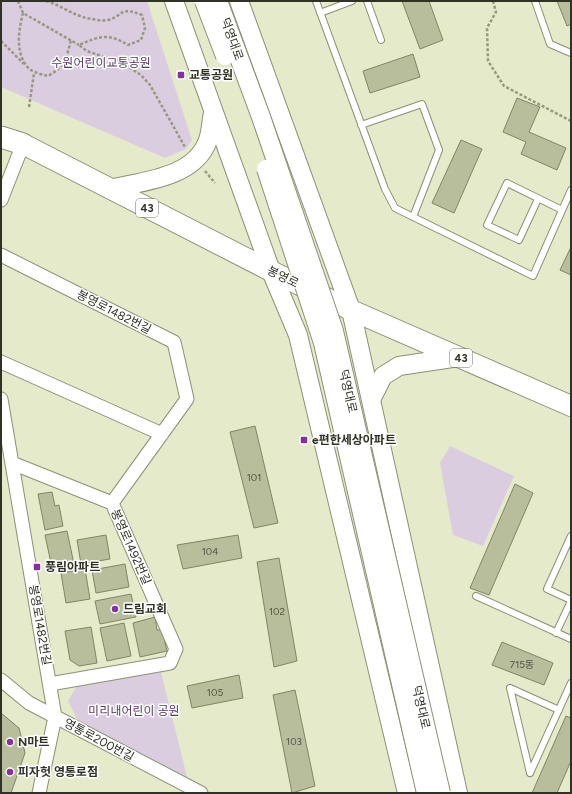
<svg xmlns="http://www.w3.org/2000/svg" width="572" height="794" font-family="Figtree,'Noto Sans KR',sans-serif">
	<rect width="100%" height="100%" fill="#e5eaca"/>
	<path fill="#dbcde0" d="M 1,1 L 147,1 L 192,140 L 186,149 L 165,158 L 1,87 Z
		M 450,446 L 514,476 L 483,546 L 453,535 L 440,463 Z
		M 161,672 L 187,777 L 79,723 L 68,701 L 77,686 Z"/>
	<path fill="#b8bd9c" stroke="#808568" d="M 402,1 L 429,1 L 443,40 L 420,49 Z
		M 557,1 L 571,1 L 571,24 L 567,26 Z
		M 413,54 L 420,77 L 370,93 L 363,71 Z
		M 517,98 L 540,107 L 529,132 L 566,148 L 557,170 L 521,154 L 526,142 L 503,132 Z
		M 461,140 L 482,149 L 454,213 L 432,203 Z
		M 571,247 L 571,275 L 560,270 Z
		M 255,426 L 278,523 L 254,528 L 230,432 Z
		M 515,484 L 533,493 L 489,595 L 470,588 Z
		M 52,492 L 55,506 L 59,505 L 63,526 L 45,530 L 38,494 Z
		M 67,531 L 74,564 L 52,568 L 45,535 Z
		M 106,535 L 110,559 L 81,564 L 77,540 Z
		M 238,535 L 242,558 L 183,569 L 177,545 Z
		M 279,558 L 297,661 L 274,667 L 257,562 Z
		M 125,564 L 129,587 L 96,593 L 92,570 Z
		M 85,569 L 90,599 L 66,603 L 61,573 Z
		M 131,594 L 136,617 L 100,624 L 95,601 Z
		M 155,617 L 157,630 L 162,630 L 167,651 L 140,657 L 133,623 Z
		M 124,623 L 131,656 L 107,661 L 100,628 Z
		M 91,627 L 97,663 L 79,666 L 70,660 L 65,631 Z
		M 502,642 L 553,663 L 544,685 L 492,665 Z
		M 239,675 L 243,698 L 192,708 L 187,686 Z
		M 295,690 L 315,786 L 292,793 L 273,695 Z
		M 1,713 L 19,728 L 25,753 L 11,793 L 1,793 Z
		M 566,716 L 571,718 L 571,761 L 557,793 L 532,793 Z"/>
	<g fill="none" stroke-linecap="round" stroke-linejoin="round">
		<g stroke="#8c9174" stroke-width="8">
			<path id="service" d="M 316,1 L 385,189 L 395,208 L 533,276 L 571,190
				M 367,1 L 381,40
				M 535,1 L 550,44 L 571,53
				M 320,13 L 352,1
				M 361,125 L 422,104 L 439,150 L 413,217
				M 538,199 L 519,240 L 487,225 L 507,183 L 562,210
				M 571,536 L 547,589 L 571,600
				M 476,596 L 571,639
				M 556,633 L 571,601
				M 510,688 L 530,773
				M 510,688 L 559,710
				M 530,773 L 571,683"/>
		</g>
		<g stroke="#8c9174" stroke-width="15">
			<path id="minor" d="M 1,200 L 23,144
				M 1,255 L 174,342 L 187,399 L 112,503
				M 1,362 L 162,434
				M 1,399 L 55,717 L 39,793
				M 12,463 L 112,503
				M 1,680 L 29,703 L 201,793
				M 50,684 L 170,663 L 176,649 L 112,503"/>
		</g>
		<g stroke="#8c9174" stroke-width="20">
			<path id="secondary" d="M 174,1 L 271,271 L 298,335 L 407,793
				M 239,1 L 351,310 L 458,793
				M 110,189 C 143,181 195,178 208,140 C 211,132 211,122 213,113
				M 371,400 L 383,376 L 399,366 L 459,357"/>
		</g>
		<g stroke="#8c9174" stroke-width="22">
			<path id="primary" d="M 23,144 L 271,271 L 351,310 L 571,406"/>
		</g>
		<g stroke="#8c9174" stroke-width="23">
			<path id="trunk" d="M 1,137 L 23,144"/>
		</g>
		<path stroke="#969982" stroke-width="2.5" stroke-dasharray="3 2" stroke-linecap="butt" d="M 18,1 L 23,13 L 79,45
			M 46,1 C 63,6 75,17 92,19 C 96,20 104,21 108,20 C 125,15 119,6 142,15 L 145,28 L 141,40 L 128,45 C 109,33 99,36 79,45 L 87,51 L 124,64 L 141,75 L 150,85 L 185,147
			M 493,1 L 496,12 L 487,28 L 488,61 L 504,86 L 571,121
			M 23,13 C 19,29 15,50 26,65 C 30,72 40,74 48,76 C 66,66 66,59 71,40
			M 1,41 L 24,64
			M 29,107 L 34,73
			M 205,171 L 215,183"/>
		<use href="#service" stroke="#fff" stroke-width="6"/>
		<use href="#minor" stroke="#fff" stroke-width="13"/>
		<use href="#secondary" stroke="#fff" stroke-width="18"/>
		<use href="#primary" stroke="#fff" stroke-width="20"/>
		<use href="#trunk" stroke="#fff" stroke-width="21"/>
		<g stroke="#8c9174" stroke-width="20" stroke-linecap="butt">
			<path id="secondary-bridge" d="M 204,1 L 225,56
				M 218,1 L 261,117 L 334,331 L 441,793
				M 266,169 L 323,343 L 426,793"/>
		</g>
		<use href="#secondary-bridge" stroke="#fff" stroke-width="18"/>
	</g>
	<g fill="#85309e" stroke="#fff" stroke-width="1.5">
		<rect x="177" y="71" width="8" height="8" rx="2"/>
		<rect x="300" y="436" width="8" height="8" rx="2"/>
		<rect x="33" y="563" width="8" height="8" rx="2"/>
		<circle cx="115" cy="609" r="4"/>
		<circle cx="10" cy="742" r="4"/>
		<circle cx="10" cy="772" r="4"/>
	</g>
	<g text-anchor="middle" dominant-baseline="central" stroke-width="3" stroke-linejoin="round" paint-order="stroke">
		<g font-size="10" fill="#525543">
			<text x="254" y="477">101</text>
			<text x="210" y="551">104</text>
			<text x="277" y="611">102</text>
			<text x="522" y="664">715동</text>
			<text x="215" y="692">105</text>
			<text x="294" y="741">103</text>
		</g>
		<g fill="#fff" stroke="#6e7066" stroke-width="1">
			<rect x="136" y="199" width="22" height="18" rx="3"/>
			<rect x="450" y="349" width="22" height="18" rx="3"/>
		</g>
		<g font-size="11" font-weight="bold" fill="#303225">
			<text x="147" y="208">43</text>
			<text x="461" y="358">43</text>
		</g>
		<g font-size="12" fill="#303225" stroke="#fff">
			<text transform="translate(232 39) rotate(70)">덕영대로</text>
			<text transform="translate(283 277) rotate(26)">봉영로</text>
			<text transform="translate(114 312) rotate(27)">봉영로1482번길</text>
			<text transform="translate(348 391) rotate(77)">덕영대로</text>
			<text transform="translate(131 547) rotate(66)">봉영로1492번길</text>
			<text transform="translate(40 625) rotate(80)">봉영로1482번길</text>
			<text transform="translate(421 707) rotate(77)">덕영대로</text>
			<text transform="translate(99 740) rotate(28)">영통로200번길</text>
		</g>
		<g font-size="12" fill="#573961" stroke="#fff">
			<text x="101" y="63">수원어린이교통공원</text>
			<text x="134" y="711">미리내어린이 공원</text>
		</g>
		<g font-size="12" font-weight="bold" fill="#303225" stroke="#fff" text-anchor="start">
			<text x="189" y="75">교통공원</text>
			<text x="312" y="440">e편한세상아파트</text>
			<text x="45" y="567">풍림아파트</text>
			<text x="123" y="609">드림교회</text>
			<text x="18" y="742">N마트</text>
			<text x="18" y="772">피자헛 영통로점</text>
		</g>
	</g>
	<rect width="572" height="794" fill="none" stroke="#303225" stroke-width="4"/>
</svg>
